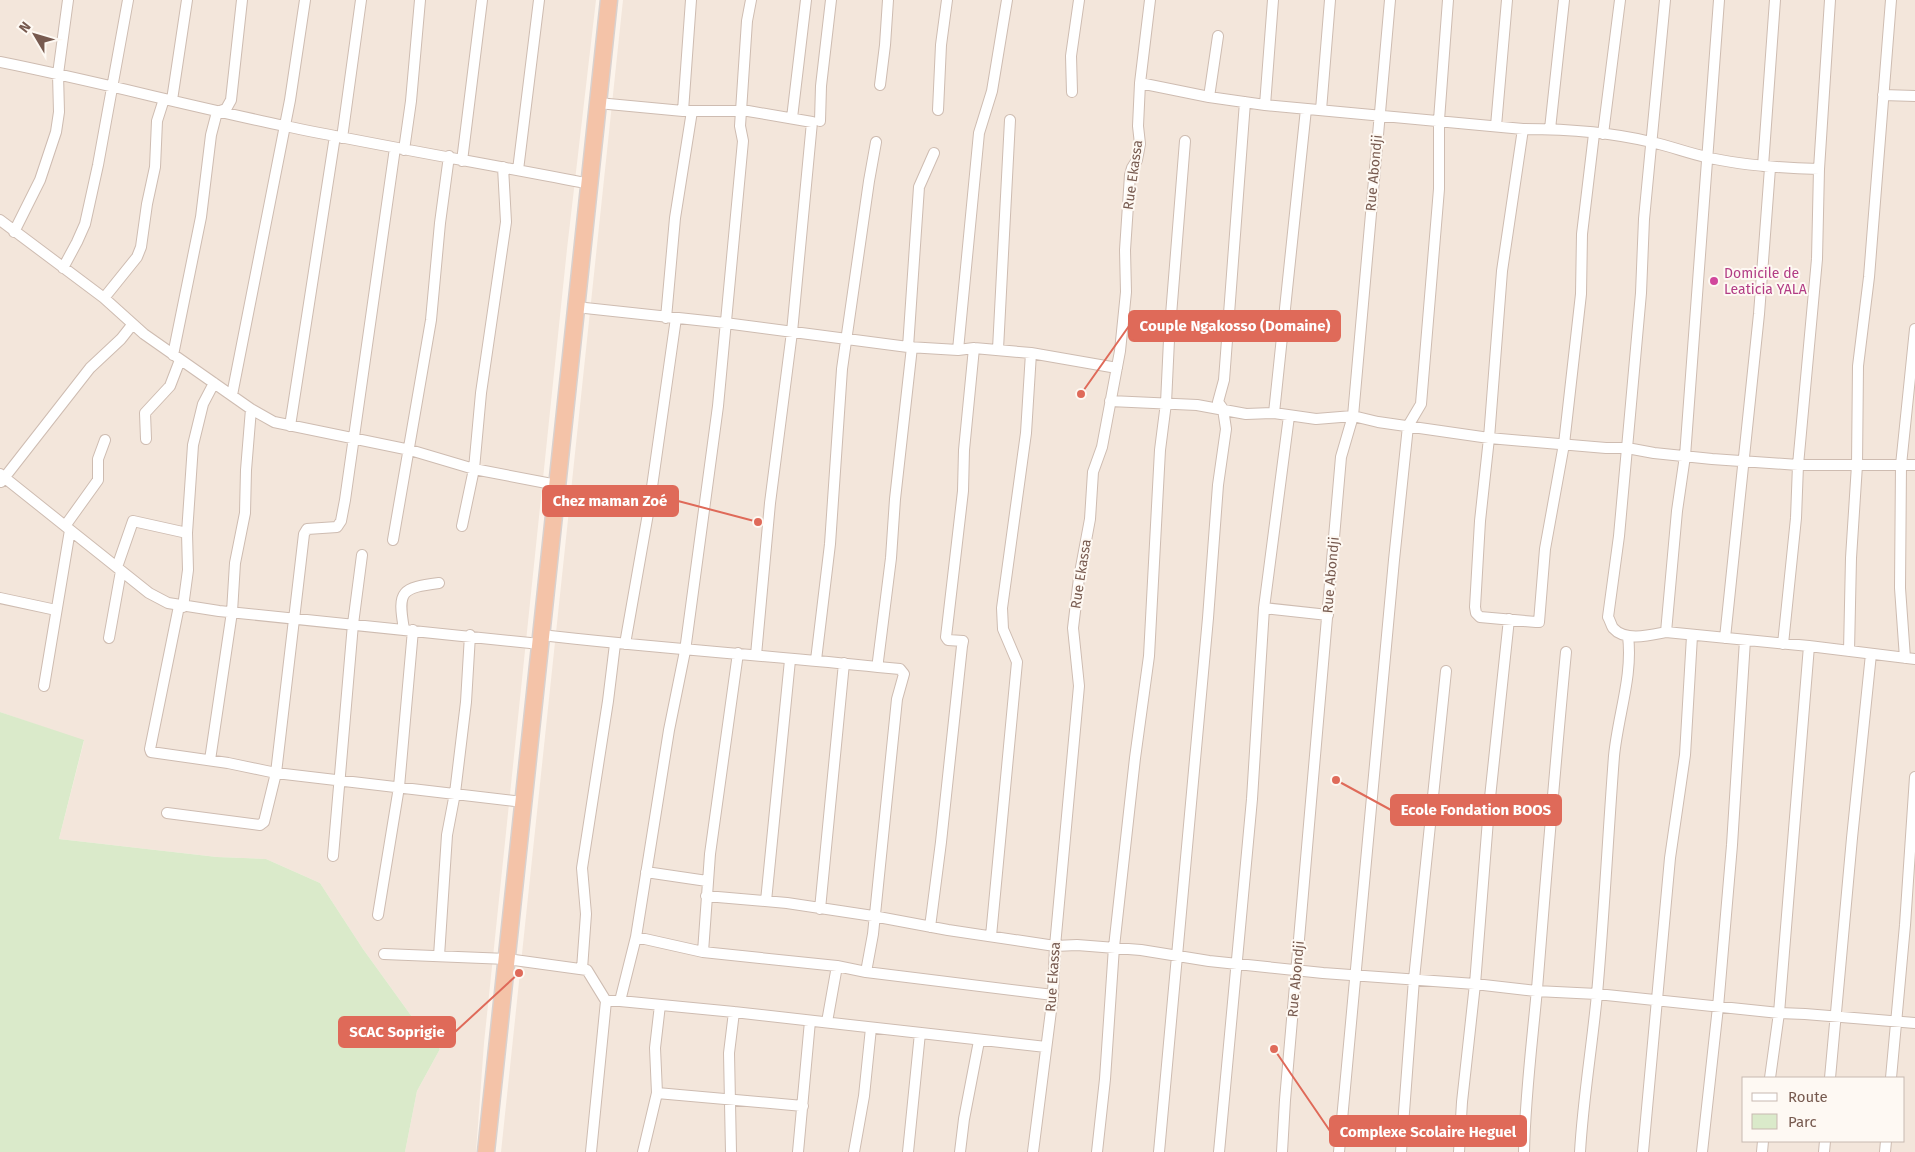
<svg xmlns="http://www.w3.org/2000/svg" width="1915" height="1152" font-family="'Fira Sans',sans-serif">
	<rect width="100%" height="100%" fill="#fcf4ec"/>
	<path fill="#f3e6db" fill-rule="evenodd" d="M 0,0 L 596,0 L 567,249 L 484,1043 L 476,1152 L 405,1152 L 417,1091 L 440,1049 L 428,1039 L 363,949 L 320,883 L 266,859 L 217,857 L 59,839 L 84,741 L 0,712 Z
		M 623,0 L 1915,0 L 1915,1152 L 501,1152 ZM 1744,1078 L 1904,1078 L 1904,1141 L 1744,1141 Z"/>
	<path fill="#daeaca" d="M 0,712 L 84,740 L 59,839 L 217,857 L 266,859 L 320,883 L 363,949 L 428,1039 L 440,1049 L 417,1091 L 405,1152 L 0,1152 Z"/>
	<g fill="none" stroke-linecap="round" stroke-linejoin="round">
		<g stroke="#cebcb1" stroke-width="12">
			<path id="minor" d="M 1665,0 L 1644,219 L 1641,293 L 1627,448 L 1619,536 L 1608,617 C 1610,620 1611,625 1613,628 C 1625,642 1651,635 1666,632 L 1809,646 L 1915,659
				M 0,62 C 95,81 189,106 285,126 C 386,147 488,164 590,184
				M 1140,83 L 1209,97 L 1265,105 L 1523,129 C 1565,129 1610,132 1651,142 C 1670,146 1688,153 1706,157 C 1743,166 1782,168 1819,169
				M 880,85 L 885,45 L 888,0
				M 1072,92 L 1071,56 L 1079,0
				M 1883,95 L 1915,96
				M 1209,97 L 1218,36
				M 172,100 L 187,0
				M 598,103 L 683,111 L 748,111 L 812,122 L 792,332 L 770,503 L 756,655
				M 1265,105 L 1273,0
				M 938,110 L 941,45 L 947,0
				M 1321,110 L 1330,0
				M 683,111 L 691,0
				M 792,118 L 806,0
				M 820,121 L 821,86 L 831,0
				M 1496,126 L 1507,0
				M 1523,129 L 1502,271 L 1489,438 L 1480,521 L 1475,607 L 1476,613 L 1480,617 L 1536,622 L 1539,622 L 1545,549 L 1564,444 L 1581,294 L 1582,234 L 1594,134
				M 1550,129 L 1564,0
				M 1603,134 L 1620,0
				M 342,138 L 361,0
				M 404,150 L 411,101 L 420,0
				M 462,161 L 482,0
				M 1763,166 L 1775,0
				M 518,170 L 539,0
				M 0,220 L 104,298 L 144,334 L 251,409 L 274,422 L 410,450 L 474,469 L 557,485
				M 14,232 L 40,180 L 56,132 L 59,112 L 58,74 L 68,0
				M 63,268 L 77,242 L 85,224 L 98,165 L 128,0
				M 104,298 L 137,257 L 141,247 L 147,204 L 155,167 L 157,121 L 164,99
				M 576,307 L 725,323 L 908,347 L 958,350 L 974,348 L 1031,353 L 1117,368
				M 666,318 L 675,218 L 692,111
				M 908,347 L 919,187 L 934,153
				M 998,349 L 1010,120
				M 958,350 L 979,133 L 992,91 L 1007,0
				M 173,355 L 201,217 L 211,135 L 217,112 L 226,109 L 231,100 L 242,0
				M 232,395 L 290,100 L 305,0
				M 1110,401 L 1197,405 L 1246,414 L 1274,413 L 1316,419 L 1353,416 L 1378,422 L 1489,438 L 1606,448 L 1627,448 L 1654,453 L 1712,459 L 1798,465 L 1915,465
				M 1274,413 L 1306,109
				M 290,426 L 335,136
				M 146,439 L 145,413 L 170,386 L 180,360
				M 0,474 L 149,593 L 168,603 L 219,611 L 540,644
				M 1,482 L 90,368 L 121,339 L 132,325
				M 65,526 L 98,480 L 98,459 L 105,440
				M 462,526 L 474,469 L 481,393 L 506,222 L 503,167
				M 393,540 L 431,320 L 440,223 L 449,156
				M 117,567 L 133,521 L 187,533
				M 0,598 L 56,610
				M 179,606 L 150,749 L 151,752 L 228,763 L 276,773 L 523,802
				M 183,607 L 188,570 L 187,533 L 193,445 L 203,404 L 214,383
				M 1264,608 L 1328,615
				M 404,629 C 397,590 402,588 439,583
				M 1666,632 L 1677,511 L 1685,456 L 1719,0
				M 541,635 C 653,648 766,655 878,667
				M 109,638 L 121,571
				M 1725,638 L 1759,314 L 1770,168
				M 625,644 L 649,508 L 676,318
				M 1783,644 L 1796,518 L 1798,465 L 1817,259 L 1819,169 L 1830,0
				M 1849,651 L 1851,558 L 1857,465 L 1858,366 L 1869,277 L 1891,0
				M 1905,658 L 1900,588 L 1901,465 L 1915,329
				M 816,660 L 830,544 L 842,369 L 869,181 L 876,142
				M 44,686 L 70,530
				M 210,760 L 232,612 L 235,563 L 245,513 L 246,470 L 251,409
				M 167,813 L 260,825 L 264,822 L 276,773 L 304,534 L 307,529 L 337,527 L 341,521 L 345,500 L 395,148
				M 333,856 L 353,624 L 362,555
				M 646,872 L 707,881
				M 706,896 L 787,903 L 873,916 L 948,930 L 1055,946 L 1077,945 L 1141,950 L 1209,961 L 1323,973 L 1475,984 L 1536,991 L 1597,994 L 1779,1013 L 1805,1014 L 1915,1023
				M 766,901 L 790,660
				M 820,909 L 844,663
				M 378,915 L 399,787 L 413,630
				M 930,927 L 941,842 L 962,646 L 963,641 L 948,640 L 946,637 L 963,491 L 964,450 L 974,348
				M 991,936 L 1017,662 L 1003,629 L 1002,608 L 1026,433 L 1031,353
				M 636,937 L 703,952 L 837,966 L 866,972 L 1053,995
				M 703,952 L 710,854 L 738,653
				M 384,954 L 507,959 L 587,970 L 606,1001 L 591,1152
				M 439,956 L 447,835 L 455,793 L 466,702 L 470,635
				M 582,969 L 586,914 L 582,868 L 608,701 L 615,644
				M 866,972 L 873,934 L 897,699 L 904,674 L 900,669 L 878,667 L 878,661 L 891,558 L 895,499 L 912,347
				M 606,1001 L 620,1001 L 734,1012 L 1046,1047
				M 620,1001 L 636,937 L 669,730 L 685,651 L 718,406 L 743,141 L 740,126 L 747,21 L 751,0
				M 827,1022 L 837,966
				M 1770,1078 L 1779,1013 L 1809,646
				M 1830,1078 L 1852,838 L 1871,654
				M 1891,1078 L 1905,925 L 1915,777
				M 657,1093 L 803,1106
				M 643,1152 L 657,1093 L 655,1048 L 660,1005
				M 731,1152 L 729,1053 L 734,1012
				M 798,1152 L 810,1021
				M 854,1152 L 864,1096 L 871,1028
				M 908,1152 L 920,1033
				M 960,1152 L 964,1119 L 979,1041
				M 1033,1152 L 1053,995 L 1055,946 L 1079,686 L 1073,628 L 1079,578 L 1090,519 L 1093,472 L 1102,447 L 1120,351 L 1126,292 L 1125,250 L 1130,175 L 1132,168 L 1137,160 L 1140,144 L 1138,126 L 1140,83 L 1150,0
				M 1097,1152 L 1105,1079 L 1114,947 L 1135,758 L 1149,656 L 1160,450 L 1166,403 L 1169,340 L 1185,141
				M 1159,1152 L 1208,618 L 1218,485 L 1226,429 L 1223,409 L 1218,402 L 1224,380 L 1245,102
				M 1219,1152 L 1252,799 L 1264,608 L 1289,416
				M 1282,1152 L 1285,1100 L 1341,457 L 1353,416 L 1390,0
				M 1339,1152 L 1394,560 L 1408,426 L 1421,404 L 1439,189 L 1439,120 L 1448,0
				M 1401,1152 L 1414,979 L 1446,671
				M 1459,1152 L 1462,1102 L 1475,984 L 1489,807 L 1509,619
				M 1524,1152 C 1525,1097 1532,1044 1537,989 C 1546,877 1555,765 1566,652
				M 1580,1152 C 1583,1099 1592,1047 1597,994 C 1604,915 1608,835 1614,756 C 1618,715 1633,676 1628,636
				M 1643,1152 L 1670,858 L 1685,755 L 1692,636
				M 1702,1152 L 1718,1007 L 1732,845 L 1745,640
				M 1762,1152 L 1763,1141
				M 1824,1152 L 1825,1141
				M 1885,1152 L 1886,1141"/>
		</g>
		<g stroke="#d9d1ce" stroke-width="19">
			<path id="trunk" d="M 486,1152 L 609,0"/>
		</g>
		<use href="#minor" stroke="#fff" stroke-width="10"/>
		<use href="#trunk" stroke="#f4c3a8" stroke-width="16"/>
	</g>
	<circle fill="#d1479c" stroke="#fef9f3" stroke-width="2" cx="1714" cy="281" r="5"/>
	<g text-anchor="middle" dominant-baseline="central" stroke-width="4" stroke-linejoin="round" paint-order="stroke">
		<g font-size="14" fill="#775a4f" stroke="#fef9f3">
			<text transform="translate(1374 173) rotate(-85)">Rue Abondji</text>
			<text transform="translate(1133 175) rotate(-82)">Rue Ekassa</text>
			<text transform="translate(1081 574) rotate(-81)">Rue Ekassa</text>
			<text transform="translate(1331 575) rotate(-85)">Rue Abondji</text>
			<text transform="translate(1053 977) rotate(-86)">Rue Ekassa</text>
			<text transform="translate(1296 979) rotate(-85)">Rue Abondji</text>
		</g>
		<g font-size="14" fill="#b23c85" stroke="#fef9f3" text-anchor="start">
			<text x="1724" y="273">Domicile de<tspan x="1724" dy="16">Leaticia YALA</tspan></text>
		</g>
	</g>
	<path fill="none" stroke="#df6a59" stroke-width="2" d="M1081 394L1129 326M758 522L678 501M1336 780L1391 810M519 973L455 1032M1274 1049L1330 1131"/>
	<g fill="#df6a59" stroke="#fef9f3" stroke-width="2">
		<circle cx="1081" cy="394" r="5"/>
		<circle cx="758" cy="522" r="5"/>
		<circle cx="1336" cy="780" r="5"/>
		<circle cx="519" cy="973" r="5"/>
		<circle cx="1274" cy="1049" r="5"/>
	</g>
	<g fill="#df6a59" stroke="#df6a59" stroke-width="2">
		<rect x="1129" y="311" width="211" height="30" rx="5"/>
		<rect x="543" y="486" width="135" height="30" rx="5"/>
		<rect x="1391" y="795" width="170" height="30" rx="5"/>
		<rect x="339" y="1017" width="116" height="30" rx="5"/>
		<rect x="1330" y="1116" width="196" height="30" rx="5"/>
	</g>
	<g font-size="15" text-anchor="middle" font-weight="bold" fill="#fff">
		<text x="1235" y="331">Couple Ngakosso (Domaine)</text>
		<text x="610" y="506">Chez maman Zoé</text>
		<text x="1476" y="815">Ecole Fondation BOOS</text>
		<text x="397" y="1037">SCAC Soprigie</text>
		<text x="1428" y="1137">Complexe Scolaire Heguel</text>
	</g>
	<rect x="1742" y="1077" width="162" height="65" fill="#fef9f3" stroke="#c8b9b1"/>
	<rect x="1752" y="1093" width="25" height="8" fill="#ffffff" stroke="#c8b9b1"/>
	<text x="1788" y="1102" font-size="15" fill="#775a4f">Route</text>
	<rect x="1752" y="1114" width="25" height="15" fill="#daeaca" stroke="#c8b9b1"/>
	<text x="1788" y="1127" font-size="15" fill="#775a4f">Parc</text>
	<g transform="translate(35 35) rotate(308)" stroke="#fef9f3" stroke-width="4" paint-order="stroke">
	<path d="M0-4L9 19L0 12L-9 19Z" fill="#775a4f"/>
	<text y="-8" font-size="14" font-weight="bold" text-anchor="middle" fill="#775a4f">N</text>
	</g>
</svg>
